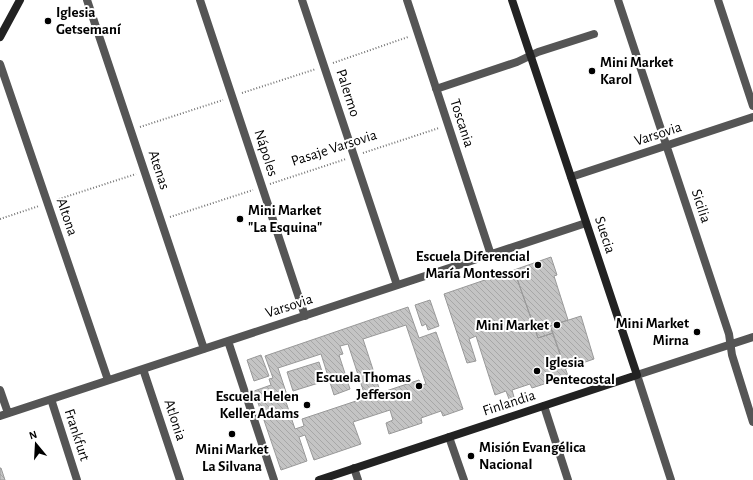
<svg xmlns="http://www.w3.org/2000/svg" width="753" height="480" font-family="'Alegreya Sans',sans-serif">
	<defs>
		<pattern id="building-back-hatch" width="6" height="6" patternUnits="userSpaceOnUse"><rect width="6" height="6" fill="#c4c4c4"/><path d="M-1 5l2 2M0 0l6 6M5-1l2 2" fill="none" stroke="#a7a7a7"/></pattern>
	</defs>
	<rect width="100%" height="100%" fill="#fff"/>
	<path fill="url(#building-back-hatch)" stroke="#999" fill-rule="evenodd" d="M 551,257 L 557,275 L 554,276 L 568,320 L 550,326 L 553,333 L 538,338 L 514,270 Z
		M 514,270 L 538,338 L 553,333 L 568,376 L 551,382 L 549,376 L 548,376 L 550,382 L 532,388 L 530,384 L 512,390 L 514,397 L 509,399 L 506,391 L 495,395 L 476,336 L 469,339 L 476,361 L 467,363 L 444,294 Z
		M 430,300 L 439,326 L 428,330 L 426,324 L 422,326 L 415,305 Z
		M 408,307 L 419,338 L 436,332 L 463,409 L 443,416 L 441,411 L 421,418 L 422,423 L 389,434 L 386,423 L 393,420 L 390,410 L 353,422 L 361,444 L 314,460 L 305,435 L 299,437 L 307,461 L 281,470 L 254,391 L 271,385 L 269,379 L 273,378 L 265,356 ZM 406,325 L 426,384 L 422,385 L 419,380 L 302,419 L 304,426 L 295,429 L 285,399 L 288,398 L 278,368 L 321,354 L 334,395 L 350,389 L 339,355 L 343,354 L 340,346 L 348,344 L 365,396 L 380,391 L 363,339 Z
		M 581,316 L 594,359 L 565,369 L 550,326 Z
		M 261,355 L 269,376 L 254,381 L 247,360 Z
		M 319,362 L 325,381 L 293,391 L 287,372 Z
		M 0,468 L 1,468 L 5,480 L 0,480 Z"/>
	<g fill="none" stroke-linecap="round" stroke-linejoin="round">
		<path stroke="#777" stroke-width="2" stroke-dasharray="1 2" stroke-linecap="butt" d="M 333,63 L 408,37
			M 242,93 L 316,69
			M 140,127 L 223,100
			M 363,153 L 439,128
			M 270,184 L 346,159
			M 56,200 L 136,174
			M 170,217 L 253,190
			M 0,219 L 39,206"/>
		<path stroke="#555" stroke-width="8" d="M 87,0 L 204,349
			M 200,0 L 305,316
			M 302,0 L 397,285
			M 407,0 L 491,255
			M 618,0 L 729,334 L 732,355 L 753,422
			M 718,0 L 753,106
			M 0,64 L 108,380
			M 436,89 L 517,62 L 538,52 L 594,34
			M 571,177 L 753,117
			M 228,341 L 274,480
			M 143,369 L 180,480
			M 0,390 L 8,413
			M 51,399 L 77,480
			M 544,406 L 568,480
			M 0,416 L 586,223
			M 449,437 L 464,480
			M 354,468 L 358,480
			M 671,480 L 637,375 L 753,337"/>
		<path stroke="#222" stroke-width="8" d="M 0,37 L 20,0
			M 319,480 L 637,375 L 512,0"/>
	</g>
	<g fill="#000" stroke="#fff" stroke-width="1.5">
		<circle cx="48" cy="21" r="4"/>
		<circle cx="592" cy="71" r="4"/>
		<circle cx="240" cy="219" r="4"/>
		<circle cx="538" cy="265" r="4"/>
		<circle cx="557" cy="325" r="4"/>
		<circle cx="697" cy="332" r="4"/>
		<circle cx="537" cy="371" r="4"/>
		<circle cx="419" cy="386" r="4"/>
		<circle cx="307" cy="405" r="4"/>
		<circle cx="232" cy="434" r="4"/>
		<circle cx="471" cy="456" r="4"/>
	</g>
	<g text-anchor="middle" dominant-baseline="central" stroke-width="4" stroke-linejoin="round" paint-order="stroke">
		<g font-size="15" font-weight="bold" fill="#000" stroke="#fff" text-anchor="start">
			<text x="56" y="12">Iglesia<tspan x="56" dy="17">Getsemaní</tspan></text>
			<text x="600" y="62">Mini Market<tspan x="600" dy="17">Karol</tspan></text>
			<text x="248" y="210">Mini Market<tspan x="248" dy="17">"La Esquina"</tspan></text>
			<text x="530" y="256" text-anchor="end">Escuela Diferencial<tspan x="530" dy="17">María Montessori</tspan></text>
			<text x="689" y="323" text-anchor="end">Mini Market<tspan x="689" dy="17">Mirna</tspan></text>
			<text x="549" y="325" text-anchor="end">Mini Market</text>
			<text x="545" y="362">Iglesia<tspan x="545" dy="17">Pentecostal</tspan></text>
			<text x="411" y="377" text-anchor="end">Escuela Thomas<tspan x="411" dy="17">Jefferson</tspan></text>
			<text x="299" y="396" text-anchor="end">Escuela Helen<tspan x="299" dy="17">Keller Adams</tspan></text>
			<text x="479" y="447">Misión Evangélica<tspan x="479" dy="17">Nacional</tspan></text>
			<text x="232" y="449" text-anchor="middle">Mini Market<tspan x="232" dy="17">La Silvana</tspan></text>
		</g>
		<g font-size="15" fill="#000" stroke="#fff">
			<text transform="translate(348 93) rotate(72)">Palermo</text>
			<text transform="translate(462 123) rotate(72)">Toscania</text>
			<text transform="translate(658 134) rotate(-18)">Varsovia</text>
			<text transform="translate(334 148) rotate(-18)">Pasaje Varsovia</text>
			<text transform="translate(266 153) rotate(72)">Nápoles</text>
			<text transform="translate(159 170) rotate(72)">Atenas</text>
			<text transform="translate(701 206) rotate(72)">Sicilia</text>
			<text transform="translate(67 217) rotate(71)">Altona</text>
			<text transform="translate(605 235) rotate(72)">Suecia</text>
			<text transform="translate(289 306) rotate(-18)">Varsovia</text>
			<text transform="translate(509 403) rotate(-18)">Finlandia</text>
			<text transform="translate(175 420) rotate(72)">Atlonia</text>
			<text transform="translate(77 435) rotate(72)">Frankfurt</text>
		</g>
	</g>
	<g transform="translate(36 444) rotate(342)" stroke="#ffffff" stroke-width="3" paint-order="stroke">
	<path d="M0-3L7 15L0 10L-7 15Z" fill="#000000"/>
	<text y="-6" font-size="11" font-weight="bold" text-anchor="middle" fill="#000000">N</text>
	</g>
</svg>
